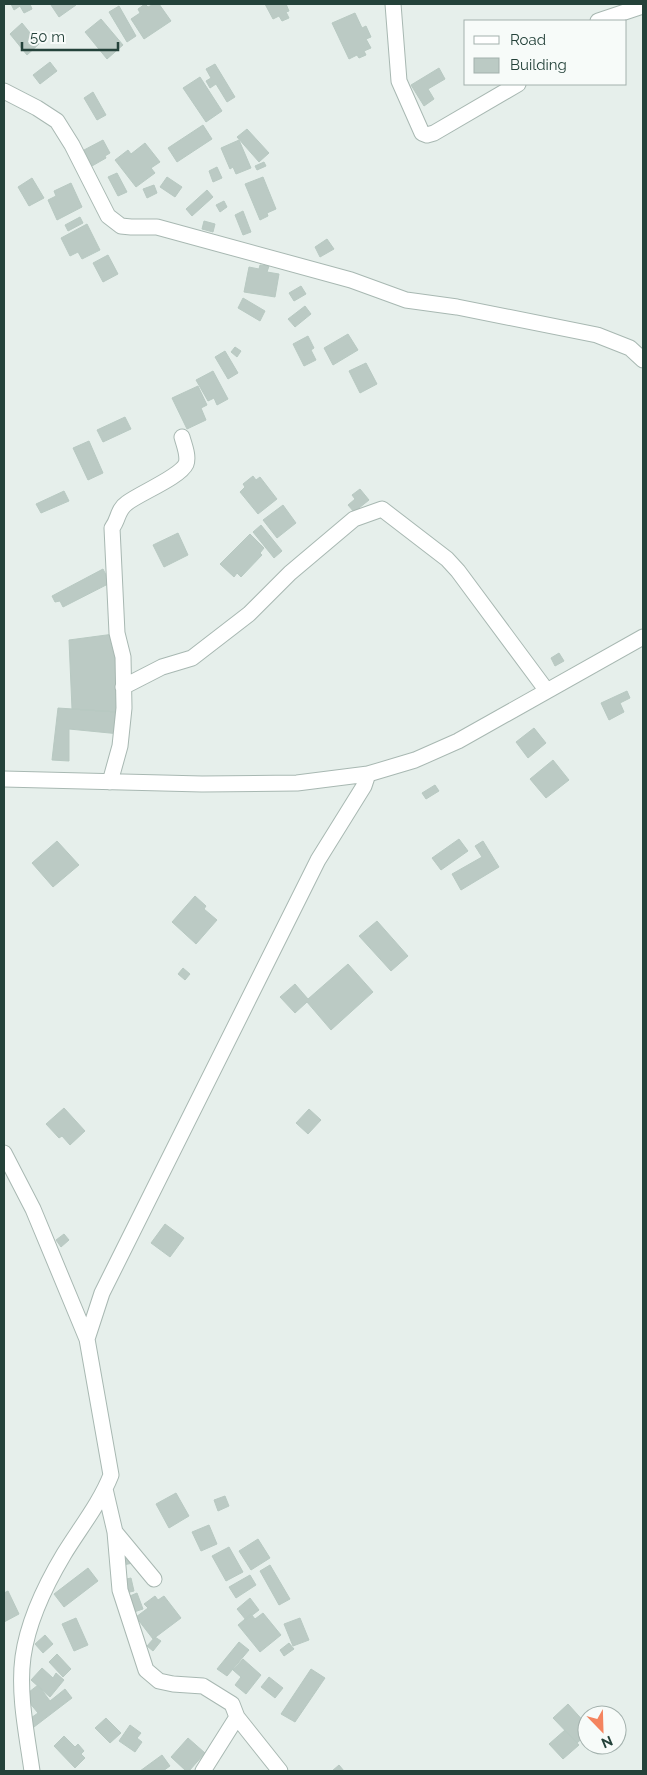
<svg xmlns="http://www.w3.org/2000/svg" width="647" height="1775" font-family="Raleway,sans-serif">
	<rect width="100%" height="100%" fill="#e6efeb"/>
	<path fill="#bbcac4" stroke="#b8c9c2" d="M 11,4 L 30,4 L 32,9 L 24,13 L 20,6 L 14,10 Z
		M 52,4 L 75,4 L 76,5 L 59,17 L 51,5 Z
		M 145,4 L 148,7 L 154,4 L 159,4 L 171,21 L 144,39 L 131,19 L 140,13 L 138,9 Z
		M 265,4 L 286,4 L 289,11 L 286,12 L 289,18 L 282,21 L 279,16 L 273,19 Z
		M 119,6 L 136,36 L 127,42 L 109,12 Z
		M 355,13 L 362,28 L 366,26 L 371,37 L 366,39 L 371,48 L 364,51 L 366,55 L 359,58 L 357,55 L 349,59 L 332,23 Z
		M 101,19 L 123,45 L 107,59 L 85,32 Z
		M 22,23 L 39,44 L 27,55 L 10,34 Z
		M 50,62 L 57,71 L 40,84 L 33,75 Z
		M 215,64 L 235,97 L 227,102 L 216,84 L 210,88 L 206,81 L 211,78 L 206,69 Z
		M 439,68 L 445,79 L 428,89 L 434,99 L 424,106 L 411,85 Z
		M 200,77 L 222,111 L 206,122 L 183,88 Z
		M 93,92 L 106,115 L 97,120 L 84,98 Z
		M 203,125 L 212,139 L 177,162 L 168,148 Z
		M 247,129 L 269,153 L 259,162 L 237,137 Z
		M 103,140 L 110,153 L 105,156 L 106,158 L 92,166 L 84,150 Z
		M 239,140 L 251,168 L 236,174 L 233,167 L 230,169 L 221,148 Z
		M 145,143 L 160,162 L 151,168 L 155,173 L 136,187 L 115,160 L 128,150 L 131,154 Z
		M 264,162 L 266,166 L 257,170 L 255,166 Z
		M 217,167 L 222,178 L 213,182 L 209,171 Z
		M 117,173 L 127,192 L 118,196 L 108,177 Z
		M 167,177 L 182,187 L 175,197 L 160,187 Z
		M 263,177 L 276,209 L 267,213 L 268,216 L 260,220 L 245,184 Z
		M 32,178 L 44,198 L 29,206 L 18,187 Z
		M 71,183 L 82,207 L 57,220 L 48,200 L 56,196 L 54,191 Z
		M 154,185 L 157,193 L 147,198 L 143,189 Z
		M 207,190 L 213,197 L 192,216 L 186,209 Z
		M 224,201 L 227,207 L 220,212 L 216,205 Z
		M 243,211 L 251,232 L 243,235 L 235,215 Z
		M 80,217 L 83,223 L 68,231 L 65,225 Z
		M 204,221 L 215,224 L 213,232 L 202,229 Z
		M 87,224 L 100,250 L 82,259 L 78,252 L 70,256 L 61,238 Z
		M 327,239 L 334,249 L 320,257 L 315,247 Z
		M 108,255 L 118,274 L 103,282 L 93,263 Z
		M 260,265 L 269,266 L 267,272 L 279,274 L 275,297 L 244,292 L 249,267 L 259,269 Z
		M 301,286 L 306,294 L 294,301 L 289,293 Z
		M 243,298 L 265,311 L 260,321 L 238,308 Z
		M 305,306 L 311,314 L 295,327 L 288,319 Z
		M 348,334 L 358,350 L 333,365 L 324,348 Z
		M 308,336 L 314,348 L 311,350 L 316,360 L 304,366 L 293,344 Z
		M 235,347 L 241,351 L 237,357 L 231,352 Z
		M 225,351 L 238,373 L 228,379 L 215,357 Z
		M 366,363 L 377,384 L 360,393 L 349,371 Z
		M 213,371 L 228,399 L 217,405 L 214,398 L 208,401 L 196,380 Z
		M 198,386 L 207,405 L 201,408 L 206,420 L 187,429 L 172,398 Z
		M 125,417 L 131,429 L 103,442 L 97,430 Z
		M 89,441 L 103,473 L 88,480 L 73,448 Z
		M 253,476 L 256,480 L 260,477 L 277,499 L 258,514 L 240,492 L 245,487 L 243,484 Z
		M 360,489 L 369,500 L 354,512 L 348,505 L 355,499 L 352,495 Z
		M 64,491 L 69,501 L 41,513 L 36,504 Z
		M 283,505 L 296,523 L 277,538 L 263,520 Z
		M 261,525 L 282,551 L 274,558 L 253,532 Z
		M 178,533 L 188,555 L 164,567 L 153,545 Z
		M 250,534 L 264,548 L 260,553 L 262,555 L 241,577 L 237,573 L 234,577 L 220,564 Z
		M 103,569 L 110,583 L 63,607 L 60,601 L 55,602 L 52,596 Z
		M 114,634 L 117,712 L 72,709 L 69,640 Z
		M 559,653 L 564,661 L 555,666 L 551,658 Z
		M 627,691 L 630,698 L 620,703 L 624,712 L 609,720 L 601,703 Z
		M 58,708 L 117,712 L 120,734 L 69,729 L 69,761 L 52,760 Z
		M 534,728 L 546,743 L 528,758 L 516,742 Z
		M 553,760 L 569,780 L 546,798 L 530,779 Z
		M 435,785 L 439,791 L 426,799 L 422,793 Z
		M 459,839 L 468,851 L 441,870 L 432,858 Z
		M 57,841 L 79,865 L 53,887 L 32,863 Z
		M 483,841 L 499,867 L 461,890 L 452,874 L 482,857 L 475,846 Z
		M 195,896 L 206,906 L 204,909 L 217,920 L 196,944 L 172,922 Z
		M 377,921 L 408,956 L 391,971 L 359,936 Z
		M 348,964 L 373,992 L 331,1030 L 307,1002 L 295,1013 L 280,997 L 295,984 L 308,999 Z
		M 183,968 L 190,974 L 185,980 L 178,974 Z
		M 64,1108 L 85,1131 L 70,1145 L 62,1136 L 59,1138 L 46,1124 Z
		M 309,1109 L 321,1120 L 308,1134 L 296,1123 Z
		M 165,1224 L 184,1238 L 170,1257 L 151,1243 Z
		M 64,1234 L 69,1240 L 61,1247 L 56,1240 Z
		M 176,1493 L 189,1516 L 169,1528 L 156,1504 Z
		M 225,1496 L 229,1506 L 218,1511 L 214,1500 Z
		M 209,1525 L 217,1544 L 201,1551 L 192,1532 Z
		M 258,1539 L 270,1558 L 251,1570 L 239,1551 Z
		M 229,1547 L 243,1572 L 226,1581 L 212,1556 Z
		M 132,1552 L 133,1563 L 123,1565 L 122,1553 Z
		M 270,1565 L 290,1599 L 279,1605 L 260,1571 Z
		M 88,1568 L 98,1581 L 64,1607 L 54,1594 Z
		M 250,1575 L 256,1585 L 236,1598 L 229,1587 Z
		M 131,1578 L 134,1591 L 126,1593 L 122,1580 Z
		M 8,1591 L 19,1614 L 4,1622 L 4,1593 Z
		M 137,1593 L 143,1609 L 131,1613 L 125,1598 Z
		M 155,1596 L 158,1600 L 164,1596 L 181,1618 L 153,1639 L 136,1617 L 148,1608 L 144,1604 Z
		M 250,1598 L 259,1610 L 246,1620 L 237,1609 Z
		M 263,1613 L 281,1635 L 260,1652 L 238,1625 L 251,1614 L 255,1619 Z
		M 76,1618 L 88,1645 L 74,1651 L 62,1624 Z
		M 300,1618 L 309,1640 L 293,1646 L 284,1624 Z
		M 45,1635 L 53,1644 L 43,1653 L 35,1644 Z
		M 155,1637 L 161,1641 L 153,1651 L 147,1646 Z
		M 239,1642 L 249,1650 L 227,1676 L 217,1669 Z
		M 289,1643 L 294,1649 L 284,1656 L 280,1650 Z
		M 57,1654 L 71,1669 L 63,1677 L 49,1662 Z
		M 243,1659 L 261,1675 L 246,1694 L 235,1685 L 241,1677 L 233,1670 Z
		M 42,1668 L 53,1678 L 56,1673 L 64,1680 L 50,1697 L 31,1680 Z
		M 311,1669 L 325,1678 L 295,1722 L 281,1714 Z
		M 269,1677 L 283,1688 L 275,1698 L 261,1687 Z
		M 38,1685 L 50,1701 L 65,1689 L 72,1698 L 34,1727 L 28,1720 L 38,1713 L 24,1696 Z
		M 568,1704 L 587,1725 L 587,1734 L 577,1743 L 553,1718 Z
		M 106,1718 L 121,1733 L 110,1743 L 95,1728 Z
		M 130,1725 L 141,1733 L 137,1738 L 142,1742 L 135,1752 L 119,1741 Z
		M 565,1730 L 579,1745 L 563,1759 L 549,1744 Z
		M 64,1736 L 75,1747 L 78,1744 L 84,1751 L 81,1754 L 85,1758 L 75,1768 L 54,1746 Z
		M 188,1738 L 205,1753 L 189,1771 L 186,1771 L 171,1757 Z
		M 162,1755 L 170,1766 L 163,1771 L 140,1771 Z
		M 339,1765 L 344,1771 L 332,1771 Z"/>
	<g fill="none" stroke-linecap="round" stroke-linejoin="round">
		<g stroke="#a8b8b2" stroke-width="17">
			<path id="minor" d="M 393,4 L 399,81 L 422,133 L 427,135 L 434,133 L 518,84
				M 598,21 L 643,6
				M 4,91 L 37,108 L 57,121 L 72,145 L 108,216 L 121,226 L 131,227 L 157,227 L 351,280 L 406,300 L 457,307 L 597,335 L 630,348 L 643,360
				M 123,687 L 162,667 L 192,658 L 249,614 L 290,573 L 354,519 L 382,509 L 447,559 L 458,571 L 547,691
				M 4,779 L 202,784 L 297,783 L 368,774 L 415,760 L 458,741 L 643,637
				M 110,782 L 120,746 L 124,708 L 123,657 L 117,633 L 112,528 C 119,519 117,510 127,503 C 140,493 180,477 186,464 C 189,456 184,445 182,437
				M 4,1153 L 33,1209 L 87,1339 L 111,1475 C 100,1503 80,1528 64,1554 C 46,1584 28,1621 23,1657 C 18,1694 27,1735 32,1771
				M 87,1339 L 102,1293 L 318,860 L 364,786 L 368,774
				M 105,1489 L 115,1532 L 120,1590 L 146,1670 L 159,1681 L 173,1684 L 203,1686 L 232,1704 L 237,1717 L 203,1771
				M 115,1532 L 154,1579
				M 237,1717 L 280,1771"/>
		</g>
		<use href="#minor" stroke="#fff" stroke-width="15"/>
	</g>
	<rect width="647" height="1775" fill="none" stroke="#24423a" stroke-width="10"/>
	<rect x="464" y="20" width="162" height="65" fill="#f7fbf9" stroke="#a3b1ad"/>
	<rect x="474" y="36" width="25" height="8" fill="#ffffff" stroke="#a3b1ad"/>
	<text x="510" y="45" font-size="15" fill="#24423a">Road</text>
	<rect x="474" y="58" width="25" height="15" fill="#bbcac4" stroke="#a3b1ad"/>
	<text x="510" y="70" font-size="15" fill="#24423a">Building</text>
	<g transform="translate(602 1730) rotate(157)"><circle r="24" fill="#f7fbf9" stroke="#a3b1ad"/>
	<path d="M0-4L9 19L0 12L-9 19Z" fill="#f4845f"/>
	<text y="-8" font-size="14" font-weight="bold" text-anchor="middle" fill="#24423a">N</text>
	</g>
	<path d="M22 42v8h96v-8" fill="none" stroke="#24423a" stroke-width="2.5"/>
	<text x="30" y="42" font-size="15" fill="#24423a" stroke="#f7fbf9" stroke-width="4" paint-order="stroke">50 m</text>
</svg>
